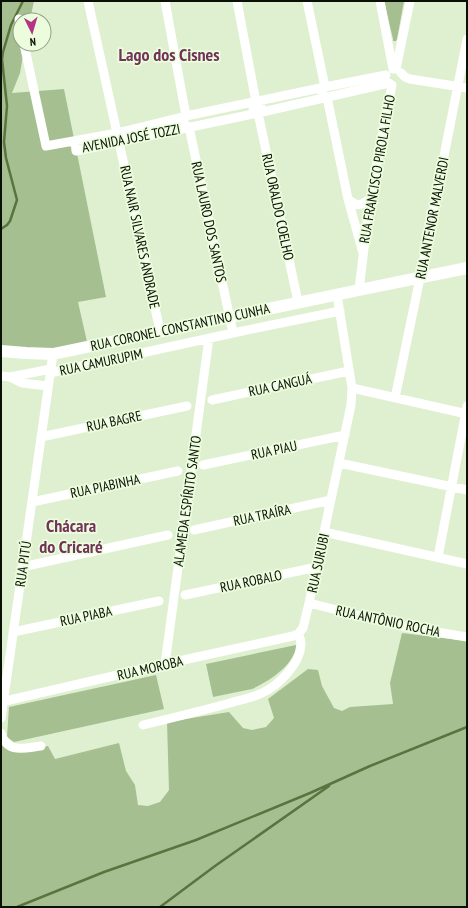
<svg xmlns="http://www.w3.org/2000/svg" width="468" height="908" font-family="'PT Sans Narrow',sans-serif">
	<rect width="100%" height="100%" fill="#def0d0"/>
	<path fill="#a6bf90" d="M 1,1 L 34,1 L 30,20 L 20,20 L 20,44 L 25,44 L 20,73 L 12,93 L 64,89 L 106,297 L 78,302 L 88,346 L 45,352 L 1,347 Z
		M 384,1 L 404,1 L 397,39 L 396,41 L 393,41 L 393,39 Z
		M 402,633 L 467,641 L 467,907 L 1,907 L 1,738 L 11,748 L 32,748 L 48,746 L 55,759 L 119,743 L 126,771 L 135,785 L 138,805 L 148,806 L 160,802 L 169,790 L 167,722 L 229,712 L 243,728 L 252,730 L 266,727 L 274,718 L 268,699 L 308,669 L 318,670 L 322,686 L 334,708 L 342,711 L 350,707 L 393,704 L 390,683 Z
		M 296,645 C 296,664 268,682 252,689 L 213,697 L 206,664 Z
		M 156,675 L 164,709 L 14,742 L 7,737 L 9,707 Z"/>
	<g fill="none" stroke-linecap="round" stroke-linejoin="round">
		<path stroke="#59743f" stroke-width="2.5" d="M 1,229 L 7,225 L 10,221 L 17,200 L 6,158 L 4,142 L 7,106 L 2,59 L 3,52 L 11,25 L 23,1
			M 17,907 L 104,872 L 196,840 L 310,793 L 370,766 L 467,727
			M 160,907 L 215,866 L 329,786"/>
		<path stroke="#fff" stroke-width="9" d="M 88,1 L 117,133 L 121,135 L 121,138 L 119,142 L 160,331
			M 165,1 L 186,116 L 184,120 L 184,124 L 189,127 L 233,333
			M 237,1 L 256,102 L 260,104 L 261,105
			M 307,1 L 325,87 L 322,90 L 322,95 L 327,97 L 348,199 L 363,253
			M 380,1 L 393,69
			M 19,19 L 20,25
			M 24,44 L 46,146 L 117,133 L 186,116 L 325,87 L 386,75
			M 396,69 L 410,1
			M 401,73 L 405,77 L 410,79 L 467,88
			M 253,110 L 258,113 L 298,302
			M 75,141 L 76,151 L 258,113 L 389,83
			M 348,199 C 358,207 360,206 370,199
			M 359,290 L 370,199 L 392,85
			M 50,373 L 233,333 L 340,311
			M 1,376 L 10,377 L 22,383 L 48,386
			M 10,377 L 51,369
			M 352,388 L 467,414
			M 395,398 L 420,278 L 467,39
			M 212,400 L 349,371
			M 41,437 L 187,406
			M 339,463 L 467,490
			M 203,465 L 345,435
			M 32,502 L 178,471
			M 194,530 L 331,500
			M 324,532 L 467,564
			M 438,557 L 467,406
			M 22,567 L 168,535
			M 185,595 L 317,567
			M 309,603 L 405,627 L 467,637
			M 13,632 L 159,601
			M 165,664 L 209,338
			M 1,702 L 165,664 L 293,636 L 298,634 L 303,628 L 309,603 L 351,405 L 352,388 L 337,295
			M 1,718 L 53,354
			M 143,725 C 172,718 201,711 230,703 C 240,700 252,698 262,693 C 278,686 300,664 301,645 C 301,641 300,637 298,634
			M 1,733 C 7,754 24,748 41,746"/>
		<path stroke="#fff" stroke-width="12" d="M 1,351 L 26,353 L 53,354 L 359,290 L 467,268"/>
	</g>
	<g text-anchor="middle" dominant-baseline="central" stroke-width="3.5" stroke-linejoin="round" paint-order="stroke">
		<g font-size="14" fill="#0b1006" stroke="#ecfddd">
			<text transform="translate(131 138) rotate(-11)">AVENIDA JOSÉ TOZZI</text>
			<text transform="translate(377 169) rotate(-80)">RUA FRANCISCO PIROLA FILHO</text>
			<text transform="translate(278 207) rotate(78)">RUA ORALDO COELHO</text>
			<text transform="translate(432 218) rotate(-79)">RUA ANTENOR MALVERDI</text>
			<text transform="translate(209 222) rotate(78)">RUA LAURO DOS SANTOS</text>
			<text transform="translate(140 237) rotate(78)">RUA NAIR SILVARES ANDRADE</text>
			<text transform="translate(180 327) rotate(-12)">RUA CORONEL CONSTANTINO CUNHA</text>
			<text transform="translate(101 362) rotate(-12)">RUA CAMURUPIM</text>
			<text transform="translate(280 385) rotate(-12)">RUA CANGUÁ</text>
			<text transform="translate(114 421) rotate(-12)">RUA BAGRE</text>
			<text transform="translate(274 450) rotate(-12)">RUA PIAU</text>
			<text transform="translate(105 486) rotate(-12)">RUA PIABINHA</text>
			<text transform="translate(187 501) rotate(-82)">ALAMEDA ESPÍRITO SANTO</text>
			<text transform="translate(262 515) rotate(-12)">RUA TRAÍRA</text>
			<text transform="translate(318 563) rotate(-78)">RUA SURUBI</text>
			<text transform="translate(23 564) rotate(-82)">RUA PITÚ</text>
			<text transform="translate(251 581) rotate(-12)">RUA ROBALO</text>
			<text transform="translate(86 616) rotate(-12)">RUA PIABA</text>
			<text transform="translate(388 621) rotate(12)">RUA ANTÔNIO ROCHA</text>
			<text transform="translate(150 668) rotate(-13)">RUA MOROBA</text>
		</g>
		<g font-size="18" font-weight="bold" fill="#723358" stroke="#ecfddd">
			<text x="169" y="54">Lago dos Cisnes</text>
			<text x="71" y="525">Chácara<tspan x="71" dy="21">do Cricaré</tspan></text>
		</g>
	</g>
	<rect width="468" height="908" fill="none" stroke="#0b1006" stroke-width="4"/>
	<g transform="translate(32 32) rotate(175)"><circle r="19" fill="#ecfddd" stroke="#929e87"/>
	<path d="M0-3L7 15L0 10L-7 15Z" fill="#b33583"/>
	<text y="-6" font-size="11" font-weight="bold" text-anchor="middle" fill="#0b1006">N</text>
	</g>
</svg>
